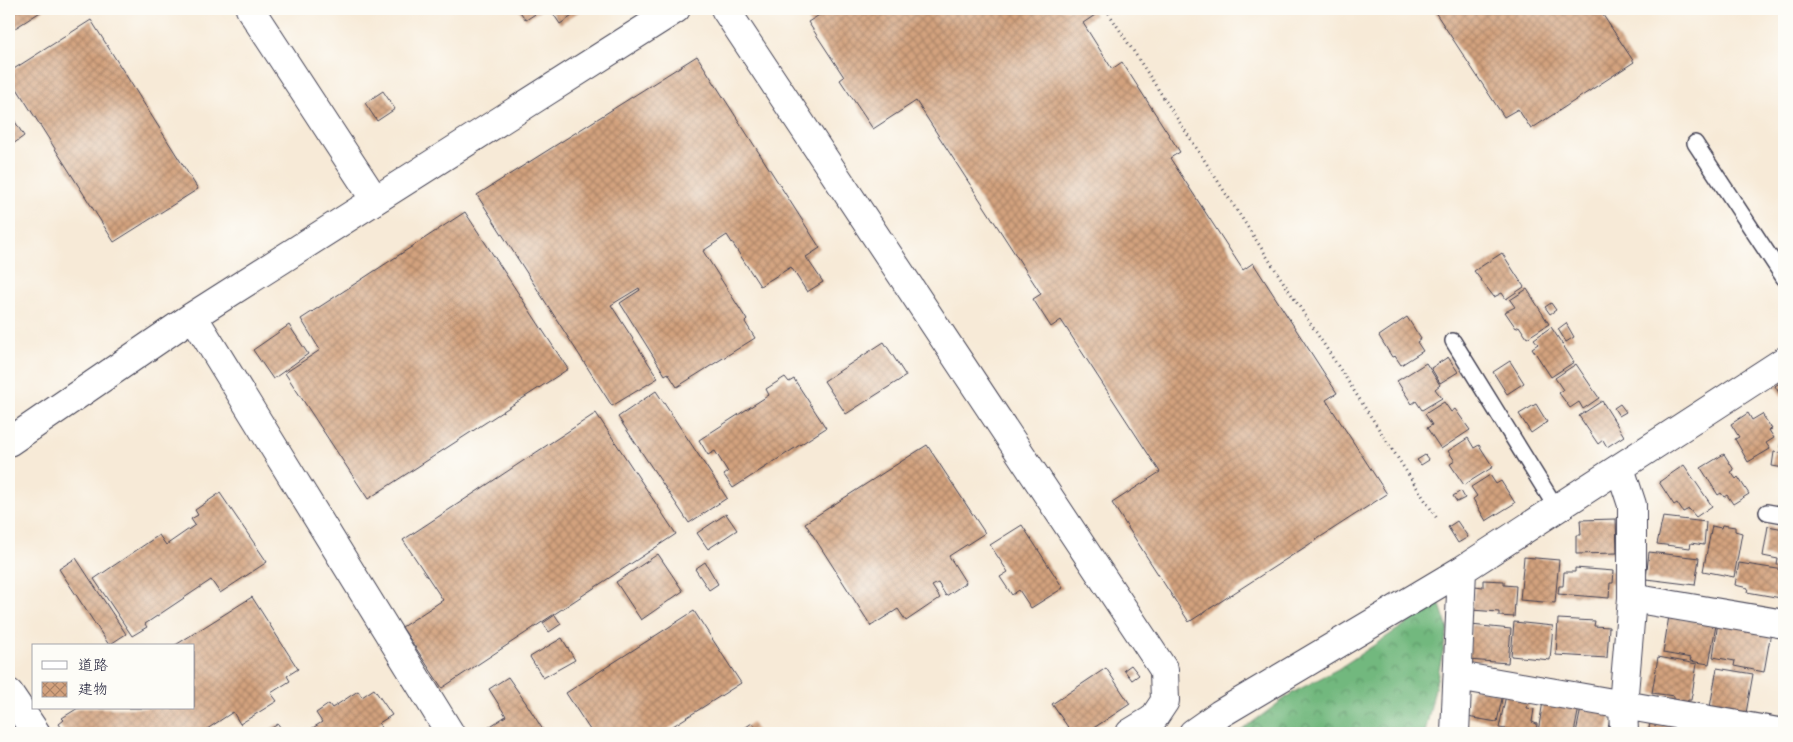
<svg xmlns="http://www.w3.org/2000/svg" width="1793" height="742" font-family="Mynerve,'Klee One',sans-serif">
	<defs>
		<pattern id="forest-crowns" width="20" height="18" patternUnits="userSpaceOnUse" patternTransform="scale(1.25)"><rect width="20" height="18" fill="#72b87e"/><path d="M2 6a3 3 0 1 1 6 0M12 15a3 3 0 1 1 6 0" fill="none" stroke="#5d9568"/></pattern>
		<pattern id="building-cross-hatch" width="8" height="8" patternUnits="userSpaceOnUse" patternTransform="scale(1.25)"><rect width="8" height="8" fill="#d3a27e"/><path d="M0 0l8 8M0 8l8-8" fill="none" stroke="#ab8468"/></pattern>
	</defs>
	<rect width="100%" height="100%" fill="#fdfcf7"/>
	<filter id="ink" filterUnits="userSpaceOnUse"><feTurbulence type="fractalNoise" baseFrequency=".02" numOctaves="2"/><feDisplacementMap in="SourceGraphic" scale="10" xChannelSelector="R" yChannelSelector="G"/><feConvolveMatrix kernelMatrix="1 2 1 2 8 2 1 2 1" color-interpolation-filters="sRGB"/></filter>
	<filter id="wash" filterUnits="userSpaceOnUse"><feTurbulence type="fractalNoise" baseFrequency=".0096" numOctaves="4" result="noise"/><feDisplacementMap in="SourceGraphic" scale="20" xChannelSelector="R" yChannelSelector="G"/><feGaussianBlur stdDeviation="1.12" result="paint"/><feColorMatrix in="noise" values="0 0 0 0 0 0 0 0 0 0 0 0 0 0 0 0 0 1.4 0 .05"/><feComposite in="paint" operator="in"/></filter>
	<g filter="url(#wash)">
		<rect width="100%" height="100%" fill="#f7ead7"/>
		<path fill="url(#forest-crowns)" stroke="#4a6d5c" d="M 1439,602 L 1448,629 L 1425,733 L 1238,733 L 1292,693 L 1338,669 Z"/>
		<g id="blocks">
			<path fill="url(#building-cross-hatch)" d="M 9,9 L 45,9 L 9,32 Z
				M 518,9 L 543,9 L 526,20 Z
				M 550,9 L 583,9 L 560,24 Z
				M 829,9 L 1091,9 L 1095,15 L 1083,23 L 1112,69 L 1122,62 L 1180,152 L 1170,158 L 1243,270 L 1253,263 L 1337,393 L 1326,400 L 1387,494 L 1189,622 L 1112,503 L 1160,472 L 1061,320 L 1051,327 L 1033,299 L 1041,294 L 916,101 L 873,129 L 840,80 L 844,77 L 808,22 Z
				M 1433,9 L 1599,9 L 1634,62 L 1531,129 L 1518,109 L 1504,117 Z
				M 91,20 L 198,189 L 114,242 L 9,76 L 9,72 Z
				M 697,56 L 820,248 L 806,257 L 823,282 L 807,292 L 791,267 L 760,286 L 727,235 L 703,251 L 747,320 L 745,322 L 755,338 L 677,387 L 668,373 L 665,375 L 620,303 L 640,290 L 639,288 L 611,305 L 658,378 L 612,406 L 477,195 Z
				M 383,91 L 395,109 L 377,121 L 365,103 Z
				M 9,112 L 24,136 L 9,147 Z
				M 465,212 L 568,369 L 368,499 L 285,373 L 320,350 L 301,319 Z
				M 1502,253 L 1524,287 L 1506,299 L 1502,293 L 1494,297 L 1474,271 Z
				M 1527,289 L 1549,324 L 1527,338 L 1519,326 L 1516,328 L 1505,312 L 1515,307 L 1510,300 Z
				M 1551,303 L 1556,310 L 1550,314 L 1545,307 Z
				M 1407,317 L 1421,339 L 1417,342 L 1423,351 L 1401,365 L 1395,356 L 1392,357 L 1379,336 Z
				M 1566,323 L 1574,337 L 1566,342 L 1558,329 Z
				M 289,325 L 308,354 L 273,379 L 253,350 Z
				M 1551,327 L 1574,362 L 1551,377 L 1532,348 L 1538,344 L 1534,339 Z
				M 884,342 L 906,376 L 846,414 L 824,381 Z
				M 1448,357 L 1458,372 L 1440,383 L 1431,368 Z
				M 1510,361 L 1524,383 L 1507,394 L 1493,372 Z
				M 1426,363 L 1440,385 L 1435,389 L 1442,398 L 1422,410 L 1416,401 L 1412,404 L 1397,381 Z
				M 1576,364 L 1599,398 L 1583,409 L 1579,402 L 1570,408 L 1559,393 L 1563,390 L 1555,378 Z
				M 785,377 L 789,382 L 794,379 L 826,428 L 733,488 L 724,475 L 728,472 L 715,451 L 708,455 L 699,440 L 769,395 L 766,389 Z
				M 1784,380 L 1784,401 L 1775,386 Z
				M 656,391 L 727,498 L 689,523 L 618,417 Z
				M 1602,401 L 1624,436 L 1607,447 L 1603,440 L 1598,444 L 1579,416 Z
				M 1444,402 L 1451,412 L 1455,409 L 1470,430 L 1441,449 L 1427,428 L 1432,425 L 1425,414 Z
				M 1536,404 L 1547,422 L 1531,433 L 1519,414 Z
				M 1620,404 L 1626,412 L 1619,416 L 1614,408 Z
				M 596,413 L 676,534 L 442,688 L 402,627 L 443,600 L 403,540 Z
				M 1748,413 L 1752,420 L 1762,414 L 1772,429 L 1769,430 L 1774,438 L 1766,443 L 1770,449 L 1748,462 L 1735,439 L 1739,437 L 1731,424 Z
				M 1783,426 L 1784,426 L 1784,468 L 1772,466 L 1774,452 L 1779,453 Z
				M 1468,438 L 1474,448 L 1479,445 L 1493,467 L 1464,485 L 1450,464 L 1455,461 L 1448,451 Z
				M 927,445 L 985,533 L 949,556 L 966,583 L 946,596 L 938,583 L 932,586 L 940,598 L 906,621 L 898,609 L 871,626 L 805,523 Z
				M 1724,454 L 1734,470 L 1731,472 L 1736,479 L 1738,477 L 1749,494 L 1733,504 L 1727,495 L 1724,497 L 1721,493 L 1718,495 L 1701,468 Z
				M 1425,455 L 1429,460 L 1421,465 L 1417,460 Z
				M 1684,465 L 1712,506 L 1696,517 L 1689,509 L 1683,512 L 1677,503 L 1674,505 L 1659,482 Z
				M 1490,475 L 1496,484 L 1501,481 L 1515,503 L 1486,521 L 1473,499 L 1477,496 L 1471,487 Z
				M 1461,491 L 1465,498 L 1457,502 L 1453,496 Z
				M 220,493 L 267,562 L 220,593 L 211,580 L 145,624 L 147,627 L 132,636 L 94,579 L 159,535 L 166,545 L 195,525 L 191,519 L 198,515 L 195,510 Z
				M 726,514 L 737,530 L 708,549 L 697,533 Z
				M 1663,517 L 1706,522 L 1704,545 L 1691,543 L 1690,548 L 1657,544 Z
				M 1616,519 L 1617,553 L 1576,554 L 1576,535 L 1581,535 L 1580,520 Z
				M 1457,521 L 1468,537 L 1458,543 L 1448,527 Z
				M 1022,525 L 1063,588 L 1031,608 L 1019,590 L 1012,595 L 1000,577 L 1008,572 L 990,545 Z
				M 1722,525 L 1735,527 L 1735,531 L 1742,533 L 1734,577 L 1703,571 L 1712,526 L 1721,528 Z
				M 1768,526 L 1784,529 L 1784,566 L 1777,565 L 1778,559 L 1763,556 Z
				M 1649,552 L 1699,558 L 1695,585 L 1646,579 Z
				M 658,554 L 683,591 L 641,620 L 616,582 Z
				M 1524,557 L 1559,560 L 1555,603 L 1520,600 Z
				M 76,558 L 126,634 L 109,645 L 59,569 Z
				M 705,562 L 718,584 L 709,590 L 695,569 Z
				M 1739,563 L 1784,570 L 1781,598 L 1747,592 L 1748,588 L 1735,585 Z
				M 1575,568 L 1614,571 L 1613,583 L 1610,583 L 1609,598 L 1558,594 L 1559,586 L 1563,586 L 1564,572 L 1575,572 Z
				M 1483,580 L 1504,581 L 1504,585 L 1516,586 L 1514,617 L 1499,616 L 1499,612 L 1471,610 L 1475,586 L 1483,587 Z
				M 252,597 L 298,669 L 287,676 L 290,681 L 271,693 L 277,701 L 240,724 L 233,712 L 201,733 L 65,733 L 59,724 L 64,720 L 62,718 L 78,708 L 194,708 L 194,646 L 174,646 Z
				M 694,611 L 741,683 L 662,733 L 592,733 L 566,693 Z
				M 555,615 L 561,624 L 549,632 L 543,623 Z
				M 1669,616 L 1716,625 L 1709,664 L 1690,661 L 1691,658 L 1663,653 Z
				M 1558,619 L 1595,621 L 1594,626 L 1609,627 L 1607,658 L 1556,655 Z
				M 1514,622 L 1553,626 L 1550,660 L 1511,656 Z
				M 1718,622 L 1771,632 L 1764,672 L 1734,666 L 1735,661 L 1713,657 Z
				M 1471,625 L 1511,629 L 1508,663 L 1468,660 Z
				M 562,638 L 575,660 L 543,678 L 530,657 Z
				M 1658,657 L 1697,664 L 1691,700 L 1688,700 L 1687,703 L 1674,700 L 1674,696 L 1652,693 Z
				M 1131,665 L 1139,675 L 1132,680 L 1124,670 Z
				M 1106,668 L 1130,704 L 1086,733 L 1072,733 L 1052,704 Z
				M 1717,668 L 1753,674 L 1746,713 L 1710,707 Z
				M 508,677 L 526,703 L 545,733 L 493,733 L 489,727 L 506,716 L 489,689 Z
				M 1472,688 L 1503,694 L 1497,722 L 1467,717 Z
				M 374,689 L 392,715 L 379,723 L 381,727 L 372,733 L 305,733 L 322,722 L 316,713 L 329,704 L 332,708 L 358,691 L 362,697 Z
				M 1506,695 L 1529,699 L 1527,708 L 1534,709 L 1532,722 L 1537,724 L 1536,733 L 1499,728 Z
				M 1543,701 L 1579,707 L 1574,733 L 1538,732 Z
				M 1581,708 L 1611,714 L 1607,733 L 1576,733 Z
				M 1651,718 L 1686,724 L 1684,733 L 1648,733 Z
				M 752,723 L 759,733 L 737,733 Z
				M 278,724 L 284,733 L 264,733 Z"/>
		</g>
	</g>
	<g filter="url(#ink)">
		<use href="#blocks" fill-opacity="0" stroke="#424052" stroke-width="1"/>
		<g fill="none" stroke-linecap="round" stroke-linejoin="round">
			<g stroke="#424052" stroke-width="18">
				<path id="service" d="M 1695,143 L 1784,278
					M 1453,341 L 1557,509
					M 1767,512 L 1784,515"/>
			</g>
			<g stroke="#424052" stroke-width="30">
				<path id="minor" d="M 725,9 L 1164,670 L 1165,701 L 1153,719 L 1130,733
					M 1620,468 L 1632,505 L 1632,598 L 1623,705 L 1624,733
					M 1632,598 L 1784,624
					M 1458,676 L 1784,733
					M 9,693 L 36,733
					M 1193,733 L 1220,714 L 1462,570 L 1784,361
					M 1455,733 L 1462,570"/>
			</g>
			<g stroke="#424052" stroke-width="30">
				<path id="tertiary" d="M 250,9 L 375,200
					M 193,316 L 450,733
					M 9,442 L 193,316 L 676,9"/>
			</g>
			<path stroke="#424052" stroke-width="3" stroke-dasharray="1 4" stroke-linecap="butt" d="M 1106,9 L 1438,520"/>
			<use href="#service" stroke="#fff" stroke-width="15"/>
			<use href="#minor" stroke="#fff" stroke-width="28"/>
			<use href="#tertiary" stroke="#fff" stroke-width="28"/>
		</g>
	</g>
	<rect width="1793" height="742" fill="none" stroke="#fdfcf7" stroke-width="30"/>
	<rect x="32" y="644" width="162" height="65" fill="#fdfcf7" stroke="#a5a5ac"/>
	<rect x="42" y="661" width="25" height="8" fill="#ffffff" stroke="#a5a5ac"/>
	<text x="78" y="670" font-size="15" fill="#22223b">道路</text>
	<rect x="42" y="682" width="25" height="15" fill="url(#building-cross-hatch)" stroke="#a5a5ac"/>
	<text x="78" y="694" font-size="15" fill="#22223b">建物</text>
</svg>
